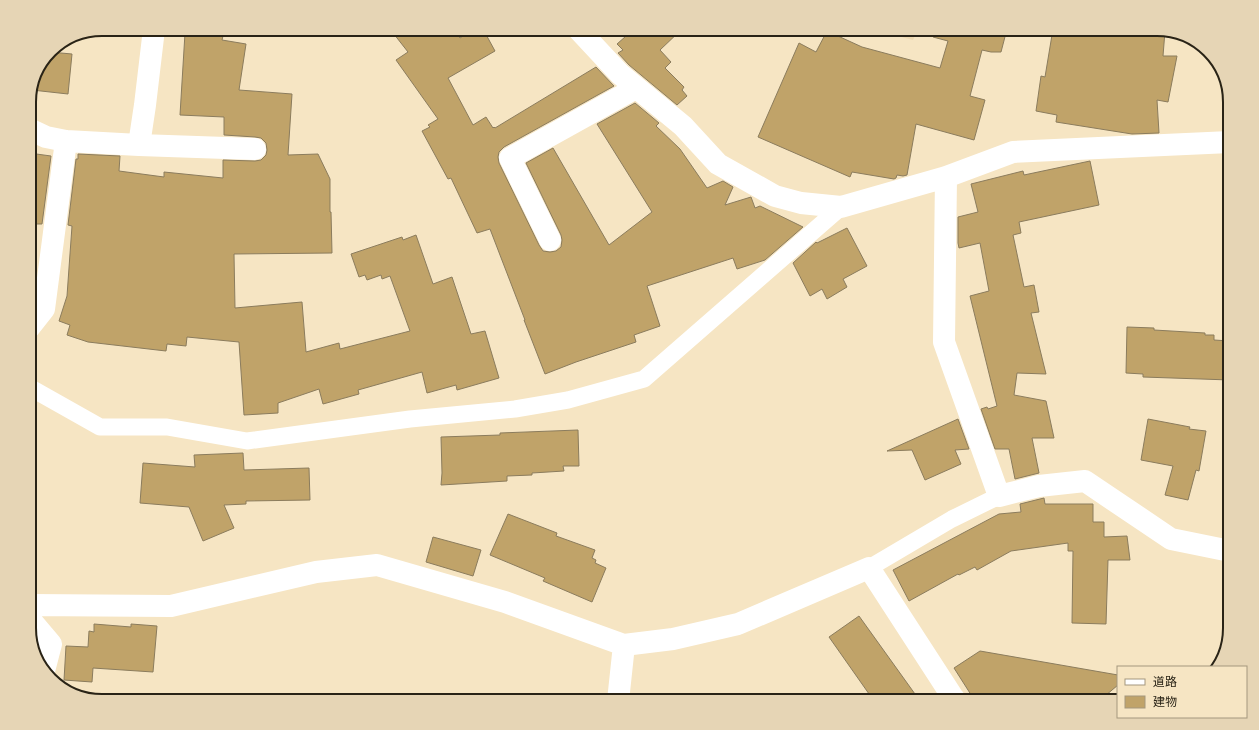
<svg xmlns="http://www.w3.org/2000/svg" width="1259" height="730" font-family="Karla,'Noto Sans JP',sans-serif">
	<rect width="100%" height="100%" fill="#f6e5c3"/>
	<path fill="#eed9b1" d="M 870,29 L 918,29 L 913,40 Z"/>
	<path fill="#c0a369" stroke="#8b7c5d" d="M 390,29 L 453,29 L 460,38 L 474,29 L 483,29 L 495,51 L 448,78 L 473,125 L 486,117 L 493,128 L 494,127 L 495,128 L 596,67 L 614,86 L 504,147 L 499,152 L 498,157 L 499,163 L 539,245 L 543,251 L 550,252 L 556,251 L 561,247 L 562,240 L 561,235 L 526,163 L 553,148 L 609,245 L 652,212 L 597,124 L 635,103 L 659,123 L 656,126 L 680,149 L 707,188 L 723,181 L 733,187 L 725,205 L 751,197 L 755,208 L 760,206 L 803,227 L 765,260 L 737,269 L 733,258 L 647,286 L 660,326 L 634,335 L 636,342 L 576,362 L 545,374 L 524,320 L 525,320 L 490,229 L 477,233 L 451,178 L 448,179 L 422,131 L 430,127 L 428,125 L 438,119 L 396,60 L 408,52 Z
		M 634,29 L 682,29 L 660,50 L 671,62 L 665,68 L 684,87 L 682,90 L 687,96 L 677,105 L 629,65 L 618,53 L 623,50 L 617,44 Z
		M 934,29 L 1007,29 L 1001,52 L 991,52 L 982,50 L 970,96 L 985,100 L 974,140 L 916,124 L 907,175 L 903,176 L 897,175 L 896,178 L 894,179 L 852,172 L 850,177 L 758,137 L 799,43 L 816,52 L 827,31 L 862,47 L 940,68 L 948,41 L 933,37 Z
		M 1053,29 L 1157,29 L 1165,31 L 1163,56 L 1177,56 L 1168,102 L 1157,100 L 1159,133 L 1132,134 L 1056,122 L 1057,115 L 1036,111 L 1041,76 L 1045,77 Z
		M 185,33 L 223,36 L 222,40 L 246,44 L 239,90 L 292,94 L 288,155 L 318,154 L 330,179 L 330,212 L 331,212 L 332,253 L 234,254 L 235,308 L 302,302 L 306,352 L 339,343 L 340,349 L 410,331 L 390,276 L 382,279 L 381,275 L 367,280 L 365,275 L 359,277 L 351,254 L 402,237 L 403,240 L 416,235 L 433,284 L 452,277 L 471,334 L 485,331 L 499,378 L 457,390 L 456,385 L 427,393 L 422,372 L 358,390 L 359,394 L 323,404 L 319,389 L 278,403 L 278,413 L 244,415 L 239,342 L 187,337 L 186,346 L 167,344 L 166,351 L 88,342 L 67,335 L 70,325 L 59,321 L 67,296 L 72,226 L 68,225 L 76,159 L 78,159 L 78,154 L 120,156 L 119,171 L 164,177 L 164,172 L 223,178 L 223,160 L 255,161 L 261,160 L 266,155 L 267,150 L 266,143 L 261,138 L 255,137 L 224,135 L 224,117 L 180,115 Z
		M 50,52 L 72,54 L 68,94 L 32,90 Z
		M 29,153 L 51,156 L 42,224 L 29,224 Z
		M 1090,161 L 1099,205 L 1019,222 L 1021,233 L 1013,235 L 1024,287 L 1034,285 L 1039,312 L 1031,313 L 1046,374 L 1017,373 L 1014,395 L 1046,401 L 1054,438 L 1032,438 L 1039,473 L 1015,479 L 1009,449 L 995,449 L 981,409 L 987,407 L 988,409 L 997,406 L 970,296 L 989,291 L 980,243 L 959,248 L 958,243 L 958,217 L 978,212 L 971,184 L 1023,171 L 1024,175 Z
		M 847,228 L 867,266 L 843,279 L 847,287 L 827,299 L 822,289 L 810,296 L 793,263 L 816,242 L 817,243 Z
		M 1127,327 L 1154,328 L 1154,330 L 1205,333 L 1205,335 L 1214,335 L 1214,340 L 1230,341 L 1230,380 L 1143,377 L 1143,374 L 1126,373 Z
		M 958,419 L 969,449 L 955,450 L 961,464 L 925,480 L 912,450 L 887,451 Z
		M 1148,419 L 1190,427 L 1189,429 L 1206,431 L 1199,471 L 1196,470 L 1188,500 L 1165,495 L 1173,466 L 1141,460 Z
		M 578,430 L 579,466 L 563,466 L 564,471 L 532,473 L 532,475 L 507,476 L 507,481 L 441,485 L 442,473 L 441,437 L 500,435 L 500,433 Z
		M 243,453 L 244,470 L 309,468 L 310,500 L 246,501 L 246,504 L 224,505 L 234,528 L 203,541 L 189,507 L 140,503 L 143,463 L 195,467 L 194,455 Z
		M 1044,498 L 1045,504 L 1093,504 L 1093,522 L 1104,522 L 1104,537 L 1127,536 L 1130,560 L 1108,560 L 1106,624 L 1072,623 L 1073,551 L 1068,551 L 1068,543 L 1011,551 L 977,570 L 975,567 L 959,575 L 958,574 L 909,601 L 893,570 L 999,514 L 1021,512 L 1020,504 Z
		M 508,514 L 557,533 L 556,536 L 595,550 L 592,558 L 596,560 L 595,563 L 606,568 L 592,602 L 543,581 L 545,578 L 490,555 Z
		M 433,537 L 481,550 L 473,576 L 426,562 Z
		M 859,616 L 920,701 L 874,701 L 829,637 Z
		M 94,624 L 131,627 L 131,624 L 157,626 L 153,672 L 93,668 L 92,682 L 64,680 L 66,646 L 88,647 L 89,631 L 94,632 Z
		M 980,651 L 1118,675 L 1118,685 L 1099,701 L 975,701 L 954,668 Z"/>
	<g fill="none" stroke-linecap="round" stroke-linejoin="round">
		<path stroke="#fff" stroke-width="17" d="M 29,387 L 100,427 L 167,427 L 247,441 L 410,419 L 515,409 L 568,400 L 644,379 L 841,207
			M 869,568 L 952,519 L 999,496"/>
		<path stroke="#fff" stroke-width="22" d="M 154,29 L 145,105 L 139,145 L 255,149
			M 578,29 L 620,74 L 683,126 L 718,164 L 775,196 L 801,203 L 841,207 L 946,177 L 1013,152 L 1230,142
			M 29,129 L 46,137 L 66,141 L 139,145
			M 946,177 L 944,342 L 999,496 L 1039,486 L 1085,481 L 1171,539 L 1230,551
			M 550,240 L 510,158 L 636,88
			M 29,328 L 44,309 L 66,141
			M 29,605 L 171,606 L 316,572 L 377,565 L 505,602 L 624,645 L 673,639 L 738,624 L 869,568 L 952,696 L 956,701
			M 29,618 L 51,644 L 44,671
			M 618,701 L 624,645"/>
	</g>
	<path d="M0 0H1259V730H0ZM102 36H1157A66 66 0 0 1 1223 102V628A66 66 0 0 1 1157 694H102A66 66 0 0 1 36 628V102A66 66 0 0 1 102 36Z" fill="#e6d5b5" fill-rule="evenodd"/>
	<path fill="none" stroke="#292316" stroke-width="2" d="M102 36H1157A66 66 0 0 1 1223 102V628A66 66 0 0 1 1157 694H102A66 66 0 0 1 36 628V102A66 66 0 0 1 102 36Z"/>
	<rect x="1117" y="666" width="130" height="52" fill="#f6e5c3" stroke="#a4977e"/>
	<rect x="1125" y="679" width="20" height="6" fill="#ffffff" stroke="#a4977e"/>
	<text x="1153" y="686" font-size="12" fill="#292316">道路</text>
	<rect x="1125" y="696" width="20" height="12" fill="#c0a369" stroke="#a4977e"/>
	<text x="1153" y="706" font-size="12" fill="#292316">建物</text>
</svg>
